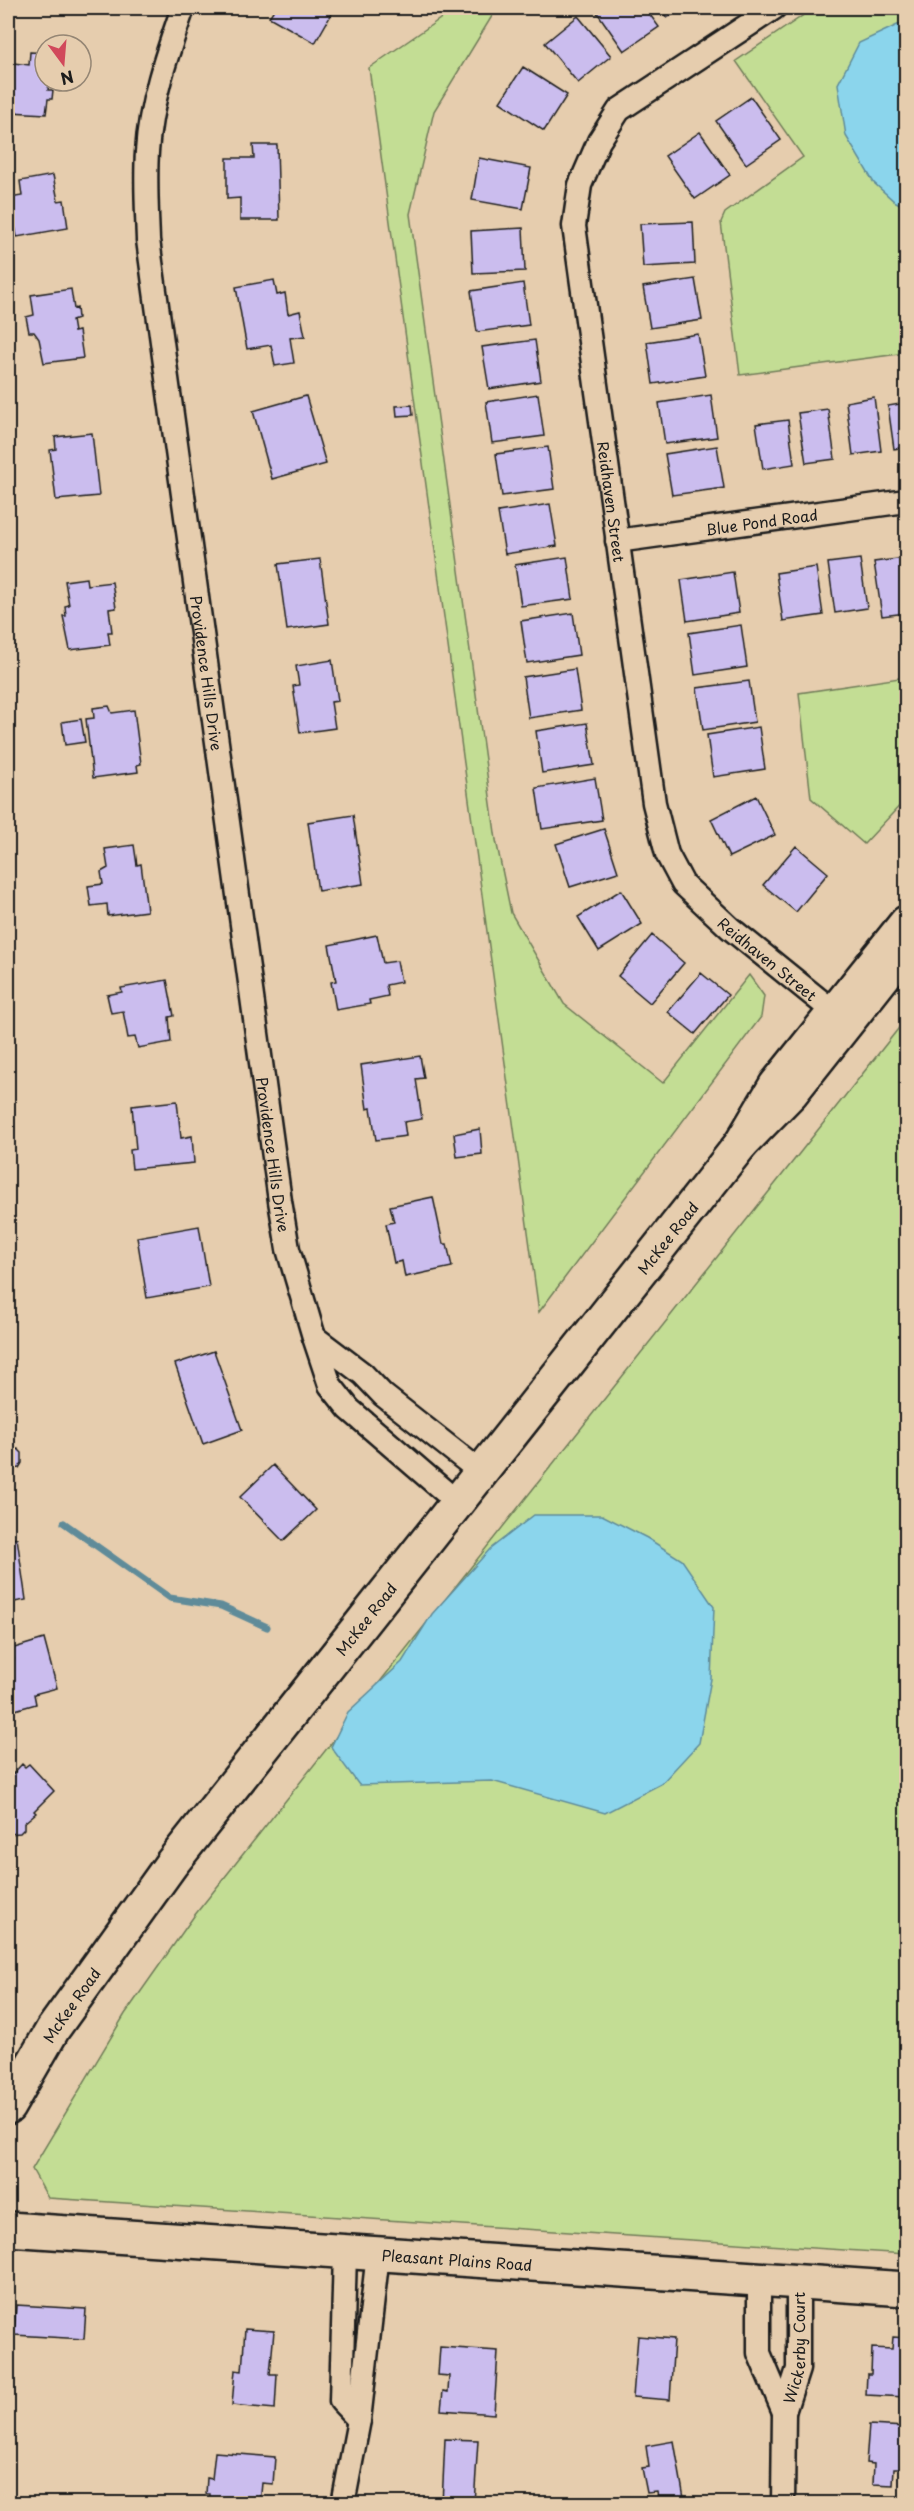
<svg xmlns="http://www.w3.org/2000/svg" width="914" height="2511" font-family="'Playpen Sans',sans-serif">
	<rect width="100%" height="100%" fill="#e6cdae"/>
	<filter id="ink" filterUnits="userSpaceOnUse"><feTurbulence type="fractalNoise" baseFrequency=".0167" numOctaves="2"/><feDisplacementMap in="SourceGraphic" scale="12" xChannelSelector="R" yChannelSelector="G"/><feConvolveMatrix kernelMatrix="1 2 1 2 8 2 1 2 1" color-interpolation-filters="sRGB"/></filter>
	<g filter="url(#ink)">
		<path fill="#c3dd94" stroke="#707c58" stroke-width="1.5" d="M 456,8 L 497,8 L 434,111 L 410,214 L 496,840 L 511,913 L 564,1004 L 663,1083 L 749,975 L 764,996 L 761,1017 L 539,1312 L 369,68 Z
			M 814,8 L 906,8 L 906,353 L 740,375 L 721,222 L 725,213 L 803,157 L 736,61 Z
			M 906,677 L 906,799 L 864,844 L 811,798 L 799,693 Z
			M 906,1019 L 906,2254 L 48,2198 L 32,2169 L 125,2014 L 194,1916 Z"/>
		<path fill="#8bd5ec" stroke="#5f8b99" stroke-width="1.5" d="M 906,21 L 906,207 L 894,201 L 874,183 L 846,136 L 838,84 L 859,43 Z
			M 534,1515 L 602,1515 L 647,1538 L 682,1560 L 714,1607 L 711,1679 L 699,1743 L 661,1784 L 605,1813 L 492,1781 L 359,1785 L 331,1747 L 348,1712 L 402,1662 L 432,1614 L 490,1549 Z"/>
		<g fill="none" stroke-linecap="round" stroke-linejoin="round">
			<path stroke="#5f8b99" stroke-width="7" d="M 64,1523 L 170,1598 L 221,1606 L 267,1627"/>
		</g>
		<path fill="#cbbdee" stroke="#1c1c1c" stroke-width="1.5" d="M 275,8 L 335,8 L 315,43 L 269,17 Z
			M 594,8 L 645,8 L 659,27 L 624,51 Z
			M 660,8 L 682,8 L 667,18 Z
			M 578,16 L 611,56 L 578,83 L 545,43 Z
			M 30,52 L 45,53 L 45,81 L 49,81 L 48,90 L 53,90 L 52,99 L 48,99 L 46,114 L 10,112 L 11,106 L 8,106 L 8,90 L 10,90 L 14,63 L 29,65 Z
			M 523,67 L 567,95 L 544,131 L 500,102 Z
			M 751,97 L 781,140 L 746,164 L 716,121 Z
			M 700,132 L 730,175 L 695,199 L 665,156 Z
			M 253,145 L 277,145 L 279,220 L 240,220 L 240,198 L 227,199 L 227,158 L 254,158 Z
			M 479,158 L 531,168 L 523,209 L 472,200 Z
			M 53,175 L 58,201 L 64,200 L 68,228 L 17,237 L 10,198 L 22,196 L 20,181 Z
			M 693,222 L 695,264 L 643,267 L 640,224 Z
			M 523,228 L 525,271 L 473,273 L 471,231 Z
			M 695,279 L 702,320 L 650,328 L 643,287 Z
			M 274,280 L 277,295 L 285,293 L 288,314 L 300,311 L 305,336 L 290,338 L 294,363 L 275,366 L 271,345 L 247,349 L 236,287 Z
			M 523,283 L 529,325 L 477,332 L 471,291 Z
			M 71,289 L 74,309 L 77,308 L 78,318 L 72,320 L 74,332 L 79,331 L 83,358 L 44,363 L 39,339 L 34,332 L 29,332 L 26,317 L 34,315 L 31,295 Z
			M 698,334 L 705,376 L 653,384 L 647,342 Z
			M 535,340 L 541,381 L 489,389 L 482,347 Z
			M 538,394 L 544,436 L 492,443 L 486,402 Z
			M 711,395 L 717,437 L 665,444 L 659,403 Z
			M 306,396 L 326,464 L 272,479 L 253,411 Z
			M 874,397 L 881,451 L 853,455 L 846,402 Z
			M 906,403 L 906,447 L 894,449 L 888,406 Z
			M 412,405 L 413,415 L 397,416 L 396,406 Z
			M 828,409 L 835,459 L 806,463 L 798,413 Z
			M 788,420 L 794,464 L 763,469 L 756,424 Z
			M 92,433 L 99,496 L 56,500 L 50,450 L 56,449 L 55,437 Z
			M 717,446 L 724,488 L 672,495 L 665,454 Z
			M 548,447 L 554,489 L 502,496 L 496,454 Z
			M 550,504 L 557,546 L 505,554 L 498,512 Z
			M 567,557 L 573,599 L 521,606 L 515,565 Z
			M 905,558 L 906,613 L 882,616 L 874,562 Z
			M 320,559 L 329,624 L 287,630 L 278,564 Z
			M 860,559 L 867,608 L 835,613 L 828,563 Z
			M 816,567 L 823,615 L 783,621 L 776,573 Z
			M 733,572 L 739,613 L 687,621 L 681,580 Z
			M 86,578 L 87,585 L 112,582 L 116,608 L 109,609 L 112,632 L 108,632 L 110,645 L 70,650 L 63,616 L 66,616 L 65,606 L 69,605 L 65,581 Z
			M 573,613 L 579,655 L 527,663 L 521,621 Z
			M 741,625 L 747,667 L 695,675 L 689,633 Z
			M 332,660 L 338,701 L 331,702 L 335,728 L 300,733 L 293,686 L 299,685 L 296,666 Z
			M 575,669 L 581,710 L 529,718 L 523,677 Z
			M 749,681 L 755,722 L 703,730 L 697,688 Z
			M 109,706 L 112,713 L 134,710 L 141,764 L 137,765 L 138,772 L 93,778 L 86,719 L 94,718 L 93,708 Z
			M 81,719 L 85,742 L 65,745 L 62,722 Z
			M 587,723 L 594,765 L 542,773 L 536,731 Z
			M 759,727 L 765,769 L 713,777 L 707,735 Z
			M 595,778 L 602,820 L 542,829 L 536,788 Z
			M 756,796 L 775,835 L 729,857 L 711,819 Z
			M 353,815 L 363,884 L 318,891 L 308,822 Z
			M 604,829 L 618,872 L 570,887 L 556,844 Z
			M 134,845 L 137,865 L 141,864 L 147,911 L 108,916 L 107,904 L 91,906 L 88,886 L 103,884 L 101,872 L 108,868 L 105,849 Z
			M 796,846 L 828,873 L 796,912 L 763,885 Z
			M 621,890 L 642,924 L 599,951 L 578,917 Z
			M 377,935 L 383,963 L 397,961 L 401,982 L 386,985 L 388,996 L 369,1000 L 370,1004 L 336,1010 L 331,982 L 336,981 L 329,945 Z
			M 652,935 L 684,963 L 650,1003 L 618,976 Z
			M 701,973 L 728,995 L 695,1034 L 668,1012 Z
			M 167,980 L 174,1016 L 169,1017 L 171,1042 L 138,1048 L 135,1037 L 128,1038 L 123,1011 L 111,1013 L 107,995 L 122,992 L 121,988 Z
			M 420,1056 L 424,1078 L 416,1079 L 422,1119 L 404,1122 L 406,1136 L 376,1140 L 371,1108 L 367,1109 L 361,1065 Z
			M 177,1101 L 181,1138 L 192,1136 L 194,1163 L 132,1169 L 130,1150 L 136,1149 L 132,1106 Z
			M 480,1129 L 482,1154 L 457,1157 L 454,1134 Z
			M 433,1197 L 443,1244 L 447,1244 L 452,1267 L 405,1277 L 402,1261 L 394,1263 L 386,1224 L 394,1222 L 390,1206 Z
			M 199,1226 L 209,1287 L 147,1298 L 137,1237 Z
			M 214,1351 L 242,1430 L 203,1444 L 175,1364 Z
			M 8,1438 L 9,1450 L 18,1449 L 22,1453 L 22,1463 L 19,1468 L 11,1469 L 13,1484 L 8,1485 Z
			M 273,1465 L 316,1510 L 283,1541 L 240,1497 Z
			M 17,1538 L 26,1600 L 8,1603 L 8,1540 Z
			M 44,1639 L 57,1688 L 34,1694 L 36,1704 L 8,1712 L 8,1686 L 10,1685 L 8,1660 L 14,1659 L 11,1649 Z
			M 22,1764 L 25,1767 L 29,1764 L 54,1791 L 34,1811 L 36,1813 L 24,1823 L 24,1829 L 20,1833 L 8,1834 L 8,1779 Z
			M 16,2305 L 86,2309 L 84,2339 L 14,2335 Z
			M 245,2329 L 274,2331 L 270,2374 L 277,2374 L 275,2409 L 232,2405 L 235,2370 L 242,2371 Z
			M 638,2336 L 674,2339 L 670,2400 L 633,2397 Z
			M 893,2337 L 906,2338 L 906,2397 L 866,2395 L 867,2374 L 871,2374 L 872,2348 L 892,2349 Z
			M 440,2347 L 498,2351 L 494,2414 L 441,2410 L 443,2391 L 448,2392 L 449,2376 L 438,2375 Z
			M 869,2425 L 905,2427 L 902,2468 L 894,2468 L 893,2485 L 873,2484 L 874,2464 L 866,2463 Z
			M 445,2439 L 478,2440 L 474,2504 L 442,2504 Z
			M 674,2441 L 685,2504 L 659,2504 L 657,2492 L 647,2493 L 642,2468 L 649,2467 L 646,2446 Z
			M 215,2452 L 275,2457 L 273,2484 L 262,2483 L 260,2504 L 210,2504 L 210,2494 L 206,2494 L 207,2478 L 212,2479 Z"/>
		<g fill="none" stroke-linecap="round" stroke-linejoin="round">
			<g stroke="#1c1c1c" stroke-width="27">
				<g id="street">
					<path id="s1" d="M 183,8 C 167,54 150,102 147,152 C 145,181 147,211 148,240 L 280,1201 L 288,1249 L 314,1337"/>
					<path id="s2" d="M 774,8 L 619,110 L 599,141 L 580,185 L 574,226 L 654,803 L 667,854 L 683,884 L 730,928 L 834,1012"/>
					<path id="s3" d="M 617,541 L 906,501"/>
					<path d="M 458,1503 L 349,1409 L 330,1385 L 314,1337 L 363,1374 L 383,1395 L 482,1473"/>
					<path d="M 345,2252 L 341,2401 L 359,2420"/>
					<path d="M 759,2279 L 759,2353 L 784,2412"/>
					<path d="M 343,2504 L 359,2420 L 378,2254"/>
					<path id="s4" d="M 783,2504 L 784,2412 L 798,2369 L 798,2282"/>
				</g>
			</g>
			<g stroke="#1c1c1c" stroke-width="38">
				<g id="secondary">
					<path d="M 906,923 L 776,1085 L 741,1144 L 791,1093 L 906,948"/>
					<path id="s5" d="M 8,2107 L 53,2029 L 172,1863 L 741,1144"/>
					<path id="s6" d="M 8,2229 L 906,2289"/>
				</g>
			</g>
			<use href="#street" stroke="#e6cdae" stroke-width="22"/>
			<use href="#secondary" stroke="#e6cdae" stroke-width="33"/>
		</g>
	</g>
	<g text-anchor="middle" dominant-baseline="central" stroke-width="4.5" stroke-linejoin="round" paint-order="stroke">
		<g font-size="15" fill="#1c1c1c" stroke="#e6cdae">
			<text stroke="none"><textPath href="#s2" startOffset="590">Reidhaven Street</textPath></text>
			<text stroke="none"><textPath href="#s3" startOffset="146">Blue Pond Road</textPath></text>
			<text stroke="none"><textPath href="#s1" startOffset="674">Providence Hills Drive</textPath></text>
			<text stroke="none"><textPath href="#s2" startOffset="1094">Reidhaven Street</textPath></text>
			<text stroke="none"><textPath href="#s1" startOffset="1160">Providence Hills Drive</textPath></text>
			<text stroke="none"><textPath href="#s5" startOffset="1092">McKee Road</textPath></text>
			<text stroke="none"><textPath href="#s5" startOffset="606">McKee Road</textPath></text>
			<text stroke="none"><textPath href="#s5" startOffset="120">McKee Road</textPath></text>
			<text stroke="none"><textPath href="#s6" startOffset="450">Pleasant Plains Road</textPath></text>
			<text stroke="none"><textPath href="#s4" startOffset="158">Wickerby Court</textPath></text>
		</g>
	</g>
	<rect width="914" height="2511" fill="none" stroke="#e6cdae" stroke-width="30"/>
	<rect x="15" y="15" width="884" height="2481" fill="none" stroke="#1c1c1c" stroke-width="2" filter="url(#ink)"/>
	<g transform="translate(63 63) rotate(164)"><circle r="28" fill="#e6cdae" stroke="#958674" stroke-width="1.5"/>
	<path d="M0-4.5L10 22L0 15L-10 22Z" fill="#d1495b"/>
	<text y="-9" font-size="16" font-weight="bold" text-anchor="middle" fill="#1c1c1c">N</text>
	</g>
</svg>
